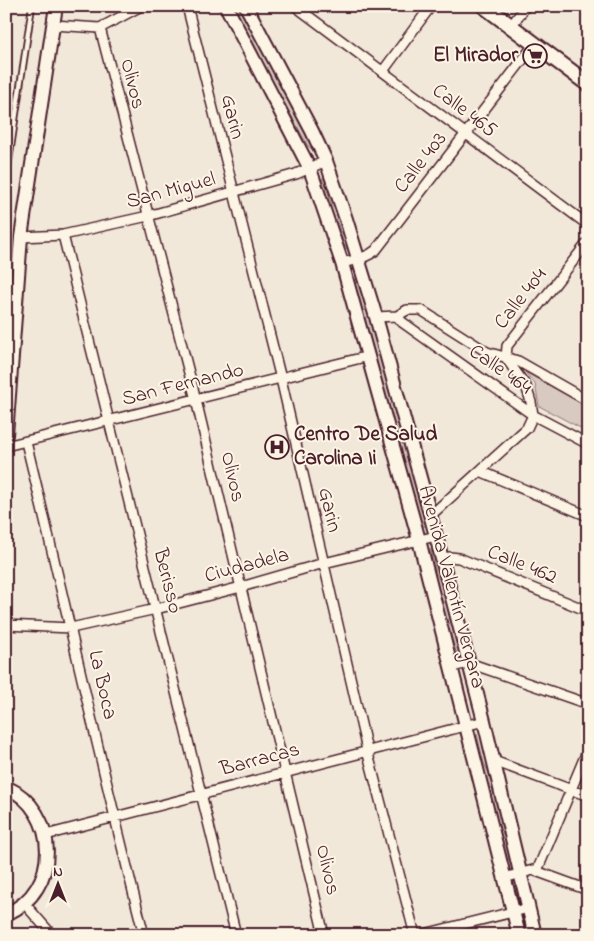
<svg xmlns="http://www.w3.org/2000/svg" width="594" height="941" font-family="'Indie Flower',sans-serif">
	<rect width="100%" height="100%" fill="#f1e8da"/>
	<filter id="ink" filterUnits="userSpaceOnUse"><feTurbulence type="fractalNoise" baseFrequency=".02" numOctaves="2"/><feDisplacementMap in="SourceGraphic" scale="10" xChannelSelector="R" yChannelSelector="G"/><feConvolveMatrix kernelMatrix="1 2 1 2 8 2 1 2 1" color-interpolation-filters="sRGB"/></filter>
	<g filter="url(#ink)">
		<path fill="#d8cac0" stroke="#917476" d="M 231,6 L 239,6 L 242,11 L 314,148 L 313,150 L 308,146 Z
			M 322,178 L 324,179 L 331,203 L 341,221 L 348,249 L 345,248 L 338,224 L 331,212 Z
			M 352,270 L 354,270 L 358,272 L 427,520 L 425,526 L 422,526 L 420,524 L 352,275 Z
			M 525,372 L 588,407 L 588,432 L 539,406 L 535,384 Z
			M 428,548 L 431,550 L 436,573 L 443,587 L 460,655 L 457,655 L 450,632 L 443,616 L 427,549 Z
			M 474,733 L 477,734 L 484,763 L 492,779 L 511,859 L 509,860 L 507,858 L 500,831 L 494,818 Z"/>
		<g fill="none" stroke-linecap="round" stroke-linejoin="round">
			<g stroke="#4a1f2b" stroke-width="8">
				<path id="lane" d="M 6,181 L 32,6"/>
			</g>
			<g stroke="#4a1f2b" stroke-width="12">
				<path id="street" d="M 187,6 L 281,379 L 367,750 L 415,935
					M 295,6 L 588,225
					M 53,25 L 100,28 L 141,6
					M 511,26 L 526,6
					M 100,28 L 196,400 L 324,935
					M 383,71 L 431,6
					M 63,235 L 236,935
					M 21,237 L 63,235 L 148,216 L 296,174 L 326,161
					M 342,263 C 354,260 367,258 376,250 L 534,45
					M 397,316 L 402,322 L 533,415 L 588,444
					M 376,317 L 397,316 L 407,310 L 421,310 L 487,352 L 518,361 L 588,401
					M 26,442 C 66,606 102,771 144,935
					M 6,446 L 369,356
					M 480,471 L 588,516
					M 430,516 L 527,428 L 533,415 L 531,402 L 526,386 L 506,358 L 507,346 L 588,242
					M 441,558 L 450,557 L 459,558 L 588,611
					M 6,625 L 71,628 L 156,609 L 241,587 L 324,563 L 436,536
					M 451,667 L 469,663 L 588,704
					M 494,761 L 588,796
					M 46,835 L 484,721
					M 537,871 L 588,749
					M 504,878 L 533,870 L 588,890
					M 24,903 L 52,935
					M 420,935 L 529,908"/>
			</g>
			<g stroke="#4a1f2b" stroke-width="16">
				<path id="secondary" d="M 226,6 L 310,169 L 342,263 L 419,540 L 519,935
					M 246,6 L 312,131 L 326,161 L 346,219 L 376,317 L 436,536 L 484,721 L 535,935
					M 6,435 L 21,237 L 56,6
					M 6,787 C 59,810 62,891 6,914"/>
			</g>
			<g stroke="#4a1f2b" stroke-width="18">
				<path id="primary" d="M 484,6 L 588,84"/>
			</g>
			<use href="#lane" stroke="#fcf5e5" stroke-width="4.5"/>
			<use href="#street" stroke="#fcf5e5" stroke-width="9"/>
			<use href="#secondary" stroke="#fcf5e5" stroke-width="12"/>
			<use href="#primary" stroke="#fcf5e5" stroke-width="14"/>
		</g>
	</g>
	<defs>
		<g id="supermarket-ring" transform="scale(1.25)"><circle r="9.5" fill="#fcf5e5" stroke="#4a1f2b" stroke-width="1.5"/><path d="M-6-5.5h2.5l.6 2H6L4.5 2H-2.5L-4.4-4H-6ZM-1.5 3.2a1.3 1.3 0 1 0 .1 0ZM3 3.2a1.3 1.3 0 1 0 .1 0Z" fill="#4a1f2b"/></g>
		<g id="hospital-ring" transform="scale(1.25)"><circle r="9.5" fill="#fcf5e5" stroke="#4a1f2b" stroke-width="1.5"/><path d="M-5-5h3v3.5h4V-5h3V5h-3V1.5h-4V5h-3Z" fill="#4a1f2b"/></g>
	</defs>
	<g fill-rule="evenodd">
		<use href="#supermarket-ring" x="535" y="56"/>
		<use href="#hospital-ring" x="277" y="447"/>
	</g>
	<g text-anchor="middle" dominant-baseline="central" stroke-width="4" stroke-linejoin="round" paint-order="stroke">
		<g font-size="21" font-weight="bold" fill="#4a1f2b" stroke="#fcf5e5" text-anchor="end">
			<text x="518" y="56">El Mirador</text>
			<text x="294" y="435" text-anchor="start">Centro De Salud<tspan x="294" dy="24">Carolina Ii</tspan></text>
		</g>
		<g font-size="21" fill="#4a1f2b" stroke="#fcf5e5">
			<text transform="translate(132 84) rotate(76)">Olivos</text>
			<text transform="translate(464 111) rotate(37)">Calle 465</text>
			<text transform="translate(232 117) rotate(76)">Garin</text>
			<text transform="translate(421 163) rotate(-52)">Calle 403</text>
			<text transform="translate(171 191) rotate(-15)">San Miguel</text>
			<text transform="translate(521 299) rotate(-52)">Calle 404</text>
			<text transform="translate(500 370) rotate(35)">Calle 464</text>
			<text transform="translate(183 385) rotate(-14)">San Fernando</text>
			<text transform="translate(232 477) rotate(77)">Olivos</text>
			<text transform="translate(329 510) rotate(77)">Garin</text>
			<text transform="translate(522 565) rotate(22)">Calle 462</text>
			<text transform="translate(247 566) rotate(-15)">Ciudadela</text>
			<text transform="translate(167 581) rotate(76)">Berisso</text>
			<text transform="translate(451 587) rotate(75)">Avenida Valentín Vergara</text>
			<text transform="translate(102 685) rotate(77)">La Boca</text>
			<text transform="translate(260 760) rotate(-15)">Barracas</text>
			<text transform="translate(327 870) rotate(77)">Olivos</text>
		</g>
	</g>
	<rect width="594" height="941" fill="none" stroke="#fcf5e5" stroke-width="25"/>
	<rect x="12" y="12" width="569" height="916" fill="none" stroke="#4a1f2b" stroke-width="2" filter="url(#ink)"/>
	<g transform="translate(58 884)" stroke="#fcf5e5" stroke-width="4" paint-order="stroke">
	<path d="M0-4L9 19L0 12L-9 19Z" fill="#4a1f2b"/>
	<text y="-8" font-size="14" font-weight="bold" text-anchor="middle" fill="#4a1f2b">N</text>
	</g>
</svg>
